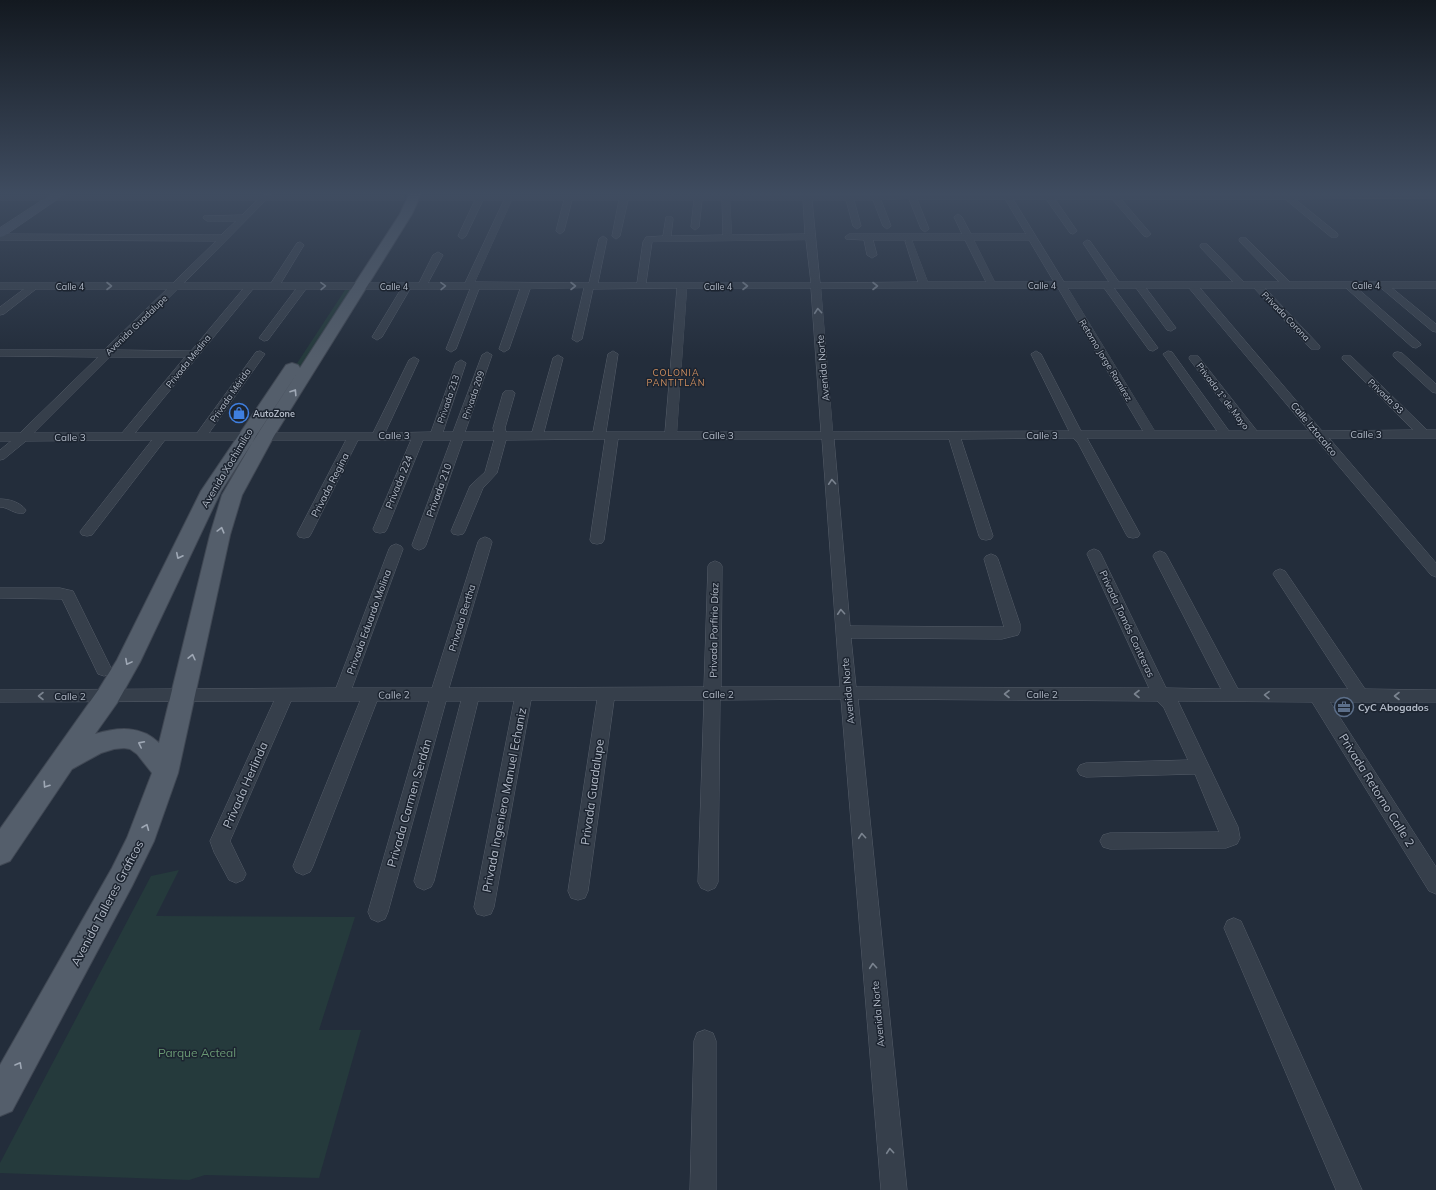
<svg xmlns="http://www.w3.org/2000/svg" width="1436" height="1190" font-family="Mulish,sans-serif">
	<rect width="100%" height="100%" fill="#232d3b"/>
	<path fill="#253a3c" d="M 345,290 L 354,290 L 264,432 L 252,432 Z
		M 179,870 L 156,916 L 355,917 L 319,1030 L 361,1030 L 319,1178 L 205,1175 L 189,1180 L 0,1173 L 0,1163 L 151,876 Z"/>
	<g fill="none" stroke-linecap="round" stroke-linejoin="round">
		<g stroke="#555d69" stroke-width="1">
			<path id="street" d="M 803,192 L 811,192 L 811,195 L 1436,194 L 1436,198 L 1295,199 L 1337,233 L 1338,235 L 1337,237 L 1331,237 L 1285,199 L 1121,199 L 1151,234 L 1147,237 L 1144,236 L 1112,199 L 1055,199 L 1077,231 L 1073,234 L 1070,233 L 1046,199 L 1013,199 L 1064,282 L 1109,282 L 1083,243 L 1087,240 L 1090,241 L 1119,282 L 1233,282 L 1201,248 L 1200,246 L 1201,244 L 1207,244 L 1244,282 L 1279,282 L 1240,242 L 1239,240 L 1240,238 L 1246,238 L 1290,282 L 1436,282 L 1436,288 L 1392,288 L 1436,324 L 1436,332 L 1432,331 L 1381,288 L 1357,288 L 1420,343 L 1421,345 L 1416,348 L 1412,347 L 1346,288 L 1265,288 L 1319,345 L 1320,347 L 1319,349 L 1311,349 L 1254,288 L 1200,288 L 1322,431 L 1413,430 L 1343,360 L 1342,358 L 1343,356 L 1351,356 L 1427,430 L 1436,430 L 1436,438 L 1329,438 L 1436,563 L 1436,577 L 1431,575 L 1315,438 L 1087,438 L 1140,534 L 1138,537 L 1133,538 L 1128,537 L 1126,534 L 1078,443 L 1073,438 L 961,439 L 993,536 L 991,539 L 986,540 L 981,539 L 979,536 L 949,439 L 834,439 L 850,626 L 1004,627 L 984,559 L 986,556 L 991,554 L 996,556 L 998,559 L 1020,624 L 1020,631 L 1018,635 L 1002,639 L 851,638 L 856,687 L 1149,688 L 1087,554 L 1089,551 L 1094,549 L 1099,551 L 1101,554 L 1166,688 L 1221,689 L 1153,556 L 1155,553 L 1160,551 L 1165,553 L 1167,556 L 1238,689 L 1348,689 L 1273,574 L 1275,571 L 1280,569 L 1285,571 L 1365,689 L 1436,690 L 1436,702 L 1330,702 L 1436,867 L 1436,894 L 1429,891 L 1312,702 L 1178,701 L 1238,827 L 1240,838 L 1237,844 L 1226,848 L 1110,849 L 1103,847 L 1100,841 L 1103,835 L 1110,833 L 1219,832 L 1195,774 L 1086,777 L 1080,775 L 1077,770 L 1080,765 L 1086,763 L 1188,760 L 1164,708 L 1157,701 L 858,699 L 907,1190 L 881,1190 L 841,699 L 720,700 L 718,882 L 715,888 L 708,891 L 701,888 L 698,882 L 704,700 L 614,700 L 588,891 L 585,898 L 578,900 L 571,898 L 568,891 L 597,700 L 531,700 L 494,907 L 491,914 L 484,916 L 477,914 L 474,907 L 514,701 L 478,701 L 434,881 L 431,887 L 424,890 L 417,887 L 414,881 L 461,701 L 446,701 L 388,912 L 385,919 L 378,922 L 371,919 L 368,912 L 429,701 L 377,701 L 313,866 L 310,872 L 303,875 L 296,872 L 293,866 L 360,701 L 291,701 L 230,841 L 246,874 L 243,880 L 236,883 L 229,880 L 214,852 L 210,841 L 274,701 L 0,702 L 0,690 L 336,688 L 389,549 L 391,546 L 396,544 L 401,546 L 403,549 L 352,688 L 432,688 L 478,542 L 480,539 L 485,537 L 490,539 L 492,542 L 449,688 L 704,687 L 708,566 L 710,563 L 715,561 L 720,563 L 722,566 L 721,687 L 840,687 L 822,439 L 618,439 L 604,540 L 602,543 L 597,544 L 592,543 L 590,540 L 605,439 L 506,440 L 497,473 L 483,488 L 465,531 L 463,534 L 458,535 L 453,534 L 451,531 L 470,486 L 485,472 L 494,440 L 463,440 L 426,545 L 424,548 L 419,550 L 414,548 L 412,545 L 451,440 L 423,440 L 387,529 L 385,532 L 380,533 L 375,532 L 373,529 L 411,440 L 358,440 L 311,534 L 309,537 L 304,538 L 299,537 L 297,534 L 346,440 L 165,440 L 92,535 L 87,536 L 82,535 L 80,532 L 82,529 L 152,440 L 26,441 L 4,459 L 0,460 L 0,450 L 11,441 L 0,441 L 0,433 L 20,433 L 98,357 L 0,356 L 0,350 L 104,350 L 167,289 L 36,289 L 4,314 L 0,315 L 0,307 L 24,289 L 0,289 L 0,283 L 173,283 L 216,241 L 0,240 L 0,234 L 221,235 L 236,221 L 207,221 L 203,218 L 204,216 L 242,215 L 257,200 L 0,200 L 0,196 L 262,196 L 267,193 L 270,193 L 271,196 L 401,196 L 405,198 L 404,200 L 266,200 L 184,283 L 271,283 L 297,243 L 300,242 L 304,245 L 281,283 L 419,283 L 433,255 L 438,252 L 443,255 L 428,283 L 465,283 L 504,200 L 483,200 L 466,236 L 462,239 L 458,236 L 475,200 L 413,200 L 409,198 L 410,196 L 803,195 ZM 909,199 L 921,229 L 925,232 L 929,229 L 917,199 L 1005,199 L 1026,234 L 971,234 L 962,217 L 958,214 L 954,217 L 962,234 L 849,234 L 845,237 L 846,239 L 864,240 L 867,255 L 872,258 L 877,255 L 873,240 L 906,240 L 905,241 L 918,282 L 820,283 L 812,200 L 846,200 L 853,226 L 857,229 L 861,226 L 854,200 L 873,200 L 883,226 L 887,229 L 891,226 L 881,200 ZM 512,200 L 564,200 L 556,231 L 560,234 L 564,231 L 572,200 L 619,200 L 612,236 L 616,239 L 620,236 L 628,200 L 694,200 L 691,227 L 695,230 L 699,227 L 702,200 L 722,200 L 723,235 L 671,236 L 673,219 L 672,217 L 666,217 L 663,236 L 646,237 L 643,242 L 637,283 L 598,283 L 607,239 L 603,236 L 599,239 L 589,283 L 475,282 ZM 730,200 L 803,200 L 805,234 L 732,235 ZM 806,240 L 811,283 L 646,283 L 652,242 ZM 912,240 L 965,240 L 986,282 L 928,282 ZM 974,240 L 1029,240 L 1054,282 L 995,282 ZM 584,288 L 572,339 L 577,342 L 582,339 L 593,289 L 677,288 L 665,432 L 606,432 L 618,354 L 613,351 L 608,354 L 593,432 L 544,432 L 563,358 L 558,355 L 553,358 L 532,432 L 506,432 L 505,428 L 515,393 L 513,391 L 505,391 L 503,393 L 493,428 L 494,432 L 465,432 L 492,355 L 487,352 L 482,355 L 453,432 L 443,432 L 466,363 L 461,360 L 456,363 L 431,432 L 385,433 L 419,360 L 414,357 L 409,360 L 373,433 L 209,433 L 265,354 L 260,351 L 256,352 L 197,433 L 135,433 L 253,289 L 296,289 L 259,338 L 264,341 L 268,340 L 306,289 L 401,289 L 372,337 L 377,340 L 382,337 L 410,289 L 470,289 L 446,349 L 451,352 L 456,349 L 479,289 L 520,289 L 499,349 L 504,352 L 509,349 L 530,289 ZM 687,288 L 811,288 L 821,432 L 677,432 ZM 821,288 L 1058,288 L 1143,431 L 1081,431 L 1041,354 L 1036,351 L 1031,354 L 1069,431 L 833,432 ZM 1068,288 L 1104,288 L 1149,350 L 1153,351 L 1158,348 L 1114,288 L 1136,288 L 1167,330 L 1171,331 L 1176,328 L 1146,288 L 1189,288 L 1309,431 L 1257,431 L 1198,356 L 1190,356 L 1189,358 L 1190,360 L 1244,431 L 1229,431 L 1172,352 L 1168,351 L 1163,354 L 1217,431 L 1155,431 ZM 178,289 L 243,289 L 191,351 L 116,350 ZM 110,357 L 185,357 L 122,433 L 34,433 Z
				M 1398,352 L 1402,353 L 1436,384 L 1436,393 L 1432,392 L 1394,357 L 1393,355 L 1394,353 Z
				M 0,499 C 9,499 20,502 26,510 L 24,513 C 14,515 9,507 0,507 Z
				M 0,588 L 60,588 L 73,591 L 112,670 L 110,674 L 104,676 L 98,674 L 62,599 L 0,598 Z
				M 1234,918 L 1241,921 L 1362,1190 L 1336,1190 L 1224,928 L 1227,921 Z
				M 705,1030 L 713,1033 L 716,1041 L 716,1190 L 690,1190 L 694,1041 L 697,1033 Z"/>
		</g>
		<g stroke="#555d69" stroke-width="1">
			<path id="secondary" d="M 55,192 L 68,192 L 4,236 L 0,237 L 0,228 Z"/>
		</g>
		<g stroke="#404854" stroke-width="2">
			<path id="primary" d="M 410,192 L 422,192 L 412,214 L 274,436 L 242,495 L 230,535 L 178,773 L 154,841 L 132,886 L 12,1111 L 0,1116 L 0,1065 L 112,868 L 127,838 L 152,773 L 137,754 L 130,749 L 124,748 L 114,749 L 101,753 L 72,769 L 10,861 L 0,865 L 0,829 L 99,689 L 117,660 L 201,491 L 286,365 L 292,363 L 298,365 L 300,368 L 400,214 ZM 299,370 L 256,436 L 222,495 L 210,535 L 159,743 C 141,725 118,727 95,734 L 117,703 L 140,662 L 221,491 Z"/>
		</g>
		<use href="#street" fill="#363f4b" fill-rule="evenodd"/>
		<use href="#secondary" fill="#444e5e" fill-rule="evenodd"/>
		<use href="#primary" fill="#545e6b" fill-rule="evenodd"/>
	</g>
	<defs><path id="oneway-chevron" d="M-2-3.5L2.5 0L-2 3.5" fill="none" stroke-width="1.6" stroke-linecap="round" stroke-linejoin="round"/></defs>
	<g stroke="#7a838f">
		<use href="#oneway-chevron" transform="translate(109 286)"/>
		<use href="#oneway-chevron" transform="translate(323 286) rotate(-1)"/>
		<use href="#oneway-chevron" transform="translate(443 286) rotate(-1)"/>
		<use href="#oneway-chevron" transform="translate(573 286)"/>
		<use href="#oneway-chevron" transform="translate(745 286)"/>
		<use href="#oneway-chevron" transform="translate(875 286)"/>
		<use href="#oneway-chevron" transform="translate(818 311) rotate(-95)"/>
		<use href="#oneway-chevron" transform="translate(832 482) rotate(-94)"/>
		<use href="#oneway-chevron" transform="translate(841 612) rotate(-94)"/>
		<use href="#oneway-chevron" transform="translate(1007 694) rotate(-180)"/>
		<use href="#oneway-chevron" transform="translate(1137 694) rotate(-180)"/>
		<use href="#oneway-chevron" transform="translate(1267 695) rotate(-179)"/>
		<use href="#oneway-chevron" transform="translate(41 696) rotate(180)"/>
		<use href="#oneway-chevron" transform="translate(1397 696) rotate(180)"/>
		<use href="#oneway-chevron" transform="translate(862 836) rotate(-95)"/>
		<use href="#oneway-chevron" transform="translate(873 966) rotate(-95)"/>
		<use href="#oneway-chevron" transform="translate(890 1151) rotate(-95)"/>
	</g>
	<g stroke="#9fa8b5">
		<use href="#oneway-chevron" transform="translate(294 392) rotate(-57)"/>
		<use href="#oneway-chevron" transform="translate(221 530) rotate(-75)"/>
		<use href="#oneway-chevron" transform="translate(179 556) rotate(116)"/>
		<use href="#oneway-chevron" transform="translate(192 657) rotate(-77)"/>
		<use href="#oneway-chevron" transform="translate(128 662) rotate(118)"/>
		<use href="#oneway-chevron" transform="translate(141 744) rotate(-153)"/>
		<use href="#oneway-chevron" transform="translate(46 785) rotate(124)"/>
		<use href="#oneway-chevron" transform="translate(146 827) rotate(-68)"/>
		<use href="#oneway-chevron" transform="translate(19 1065) rotate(-61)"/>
	</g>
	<linearGradient id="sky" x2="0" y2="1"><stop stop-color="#131920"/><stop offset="0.54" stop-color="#3f4c60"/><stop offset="1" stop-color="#3f4c60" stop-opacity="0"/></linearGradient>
	<rect width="1436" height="358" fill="url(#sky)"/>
	<defs>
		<g id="shop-ring" transform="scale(1)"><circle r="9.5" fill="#1c2430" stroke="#3f7fe0" stroke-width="1.5"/><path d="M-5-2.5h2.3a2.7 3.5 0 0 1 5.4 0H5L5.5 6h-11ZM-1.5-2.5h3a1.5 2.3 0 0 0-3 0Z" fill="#3f7fe0"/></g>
		<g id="office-ring" transform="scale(1)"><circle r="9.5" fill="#1c2430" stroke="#5c6f8a" stroke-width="1.5"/><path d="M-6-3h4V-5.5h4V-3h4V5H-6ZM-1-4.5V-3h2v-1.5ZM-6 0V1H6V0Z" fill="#5c6f8a"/></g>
	</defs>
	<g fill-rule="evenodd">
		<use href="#shop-ring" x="239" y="413"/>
		<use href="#office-ring" x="1344" y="707"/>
	</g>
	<g text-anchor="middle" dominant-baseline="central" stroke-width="3" stroke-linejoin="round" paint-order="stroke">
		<g font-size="9" fill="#b2bac7" stroke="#1c2430">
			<text x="1042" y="285">Calle 4</text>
			<text x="1366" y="285">Calle 4</text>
			<text x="70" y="286">Calle 4</text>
			<text x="394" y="286">Calle 4</text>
			<text x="718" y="286">Calle 4</text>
			<text transform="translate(1286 316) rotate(46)">Privada Corona</text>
			<text transform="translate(136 325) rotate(-44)">Avenida Guadalupe</text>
			<text transform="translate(1106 360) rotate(59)">Retorno Jorge Ramírez</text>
			<text transform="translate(188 361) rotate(-51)">Privada Medina</text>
			<text transform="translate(230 395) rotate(-55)">Privada Mérida</text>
			<text transform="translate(473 395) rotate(-71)">Privada 209</text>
			<text transform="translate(1223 396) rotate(53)">Privada 1º de Mayo</text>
			<text transform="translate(1386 396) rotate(44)">Privada 93</text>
			<text transform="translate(448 399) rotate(-71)">Privada 213</text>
		</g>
		<g font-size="9" letter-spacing="1" fill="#d39261" stroke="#1c2430">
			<text x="676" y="372">COLONIA<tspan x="676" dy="10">PANTITLÁN</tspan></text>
		</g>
		<g font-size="9" font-weight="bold" fill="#b2bac7" stroke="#1c2430" text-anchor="start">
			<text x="253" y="413">AutoZone</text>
		</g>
		<g font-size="10" fill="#b2bac7" stroke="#1c2430">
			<text transform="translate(823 368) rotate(-95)">Avenida Norte</text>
			<text transform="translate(1314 429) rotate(50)">Calle Iztacalco</text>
			<text x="1366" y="434">Calle 3</text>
			<text x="394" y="435">Calle 3</text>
			<text x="718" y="435">Calle 3</text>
			<text x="1042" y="435">Calle 3</text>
			<text x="70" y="437">Calle 3</text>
			<text transform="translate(227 468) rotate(-59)">Avenida Xochimilco</text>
			<text transform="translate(399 482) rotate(-68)">Privada 224</text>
			<text transform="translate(330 485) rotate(-63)">Privada Regina</text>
			<text transform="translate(439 490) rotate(-70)">Privada 210</text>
			<text transform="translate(462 618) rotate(-73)">Privada Bertha</text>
			<text transform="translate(369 622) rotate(-70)">Privada Eduardo Molina</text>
			<text transform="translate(1127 624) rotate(65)">Privada Tomás Contreras</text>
			<text transform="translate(714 630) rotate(-89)">Privada Porfirio Díaz</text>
			<text transform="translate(848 691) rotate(-95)">Avenida Norte</text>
			<text x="718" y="694">Calle 2</text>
			<text x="1042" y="694">Calle 2</text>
			<text transform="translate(394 695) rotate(-1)">Calle 2</text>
			<text x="70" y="696">Calle 2</text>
			<text transform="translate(878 1014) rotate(-95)">Avenida Norte</text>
		</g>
		<g font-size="10" font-weight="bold" fill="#b2bac7" stroke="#1c2430" text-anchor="start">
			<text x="1358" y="707">CyC Abogados</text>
		</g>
		<g font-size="12" fill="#b2bac7" stroke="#1c2430">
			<text transform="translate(245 785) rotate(-66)">Privada Herlinda</text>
			<text transform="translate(1377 790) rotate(58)">Privada Retorno Calle 2</text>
			<text transform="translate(592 792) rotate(-82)">Privada Guadalupe</text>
			<text transform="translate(504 800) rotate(-79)">Privada Ingeniero Manuel Echaniz</text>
			<text transform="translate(409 803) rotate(-74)">Privada Carmen Serdán</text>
			<text transform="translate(107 903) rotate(-62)">Avenida Talleres Gráficos</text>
		</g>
		<g font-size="12" fill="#699873" stroke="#1c2430">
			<text x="197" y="1052">Parque Acteal</text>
		</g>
	</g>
</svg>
